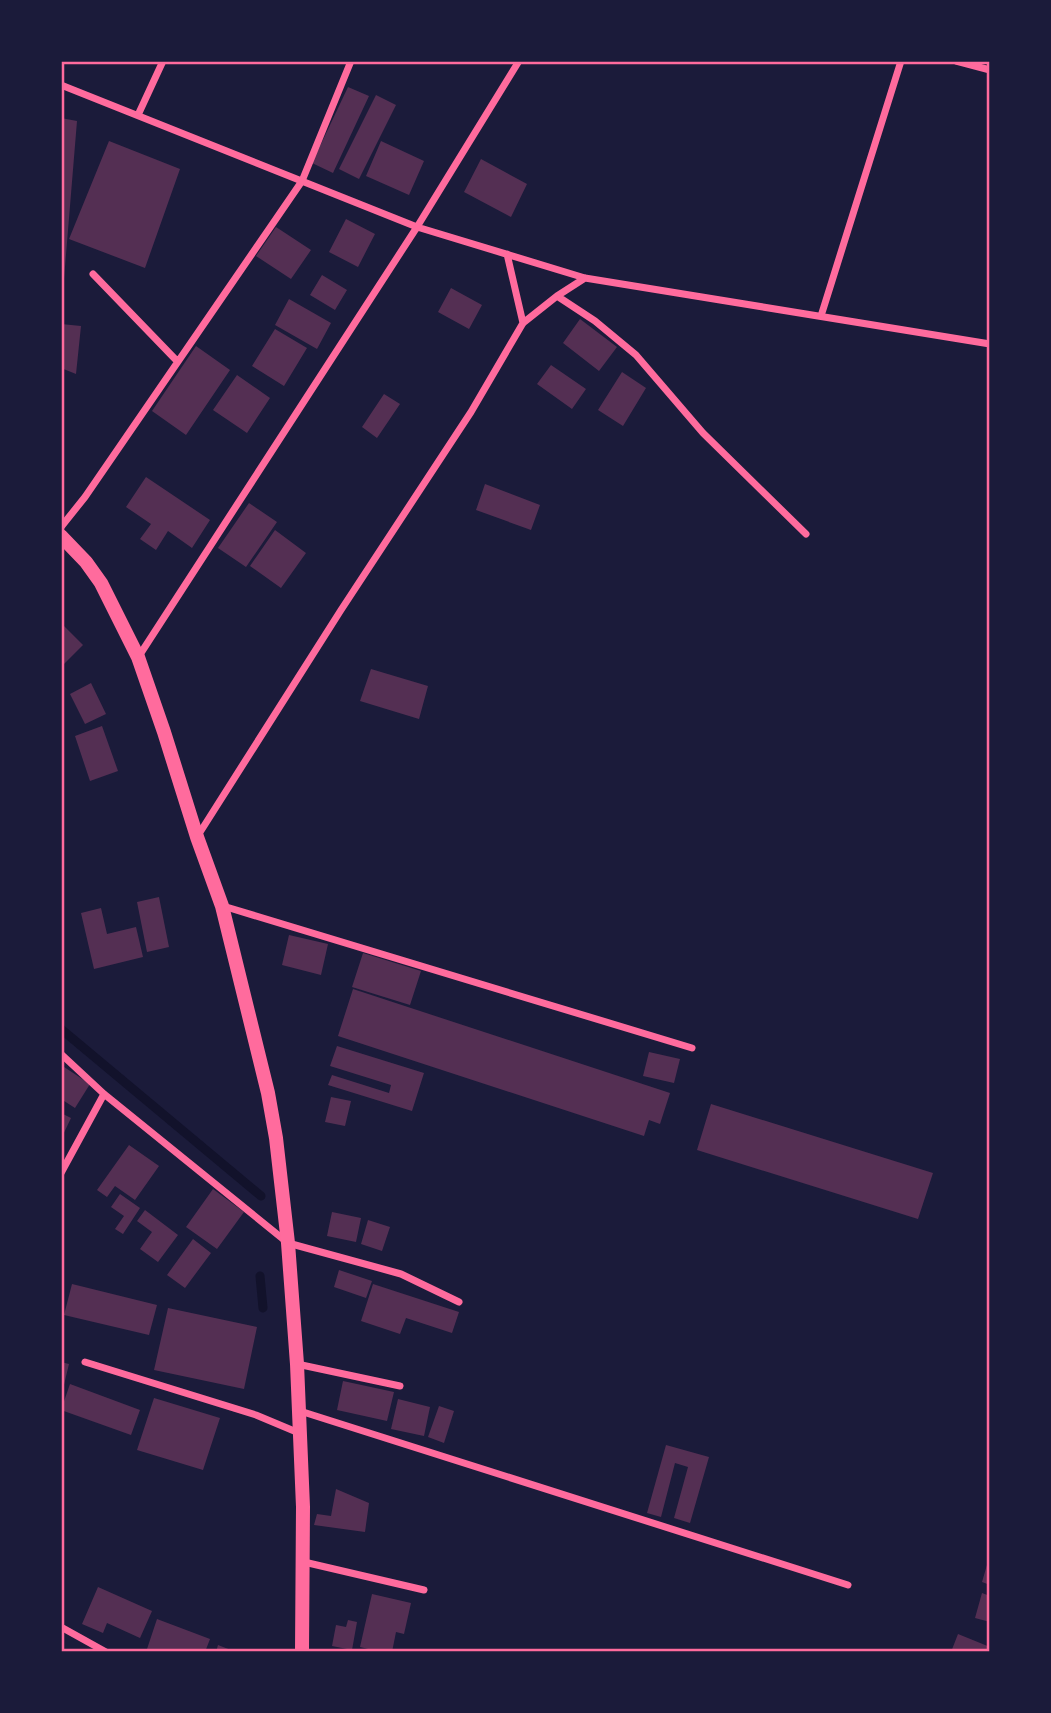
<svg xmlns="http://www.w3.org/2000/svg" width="1051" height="1713" font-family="Commissioner,sans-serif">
	<rect width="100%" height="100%" fill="#1b1b3a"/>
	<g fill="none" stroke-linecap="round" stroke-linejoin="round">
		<path stroke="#12122b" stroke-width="9" d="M 61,1029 L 261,1196
			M 260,1276 L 263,1308"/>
	</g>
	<path fill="#542f53" d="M 348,87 L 369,96 L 333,173 L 312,163 Z
		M 376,95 L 396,105 L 359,179 L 339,169 Z
		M 61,118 L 77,121 L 63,291 L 61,291 Z
		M 109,141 L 180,169 L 145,268 L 69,239 Z
		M 381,141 L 424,161 L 409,195 L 366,176 Z
		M 481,159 L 527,184 L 511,217 L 464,192 Z
		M 346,219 L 375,234 L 358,267 L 329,252 Z
		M 276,227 L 311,250 L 291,279 L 256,256 Z
		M 322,275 L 347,290 L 335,310 L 310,295 Z
		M 451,288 L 482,305 L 469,329 L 438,312 Z
		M 289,299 L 331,323 L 317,349 L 275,325 Z
		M 580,319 L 617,347 L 599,371 L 563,343 Z
		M 61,324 L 81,326 L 76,374 L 61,368 Z
		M 275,329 L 307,348 L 284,386 L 252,366 Z
		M 196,346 L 230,370 L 186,435 L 152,411 Z
		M 551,365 L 586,389 L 572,409 L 537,384 Z
		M 622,372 L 646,388 L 623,426 L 598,410 Z
		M 237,375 L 270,398 L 247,433 L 213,410 Z
		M 384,394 L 400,404 L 377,438 L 362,427 Z
		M 146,477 L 210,520 L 192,548 L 168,531 L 156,550 L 140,539 L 151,524 L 126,507 Z
		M 485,484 L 540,505 L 531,530 L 476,510 Z
		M 249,503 L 277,522 L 246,567 L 218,548 Z
		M 275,530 L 306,553 L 281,588 L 250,566 Z
		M 61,623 L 83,645 L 61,667 Z
		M 371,669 L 428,686 L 419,719 L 360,701 Z
		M 91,683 L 106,714 L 85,724 L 70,694 Z
		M 102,726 L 118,771 L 90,781 L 75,736 Z
		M 159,897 L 169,947 L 147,952 L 137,902 Z
		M 101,908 L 107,934 L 136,927 L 143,957 L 94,969 L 81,913 Z
		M 289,935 L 328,944 L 321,975 L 282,965 Z
		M 363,953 L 421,971 L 410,1005 L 352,987 Z
		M 353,989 L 670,1093 L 660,1124 L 649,1120 L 644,1136 L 338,1036 Z
		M 337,1046 L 424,1073 L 412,1111 L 328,1085 L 332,1075 L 389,1093 L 391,1085 L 330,1066 Z
		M 649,1052 L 680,1059 L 674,1083 L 643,1076 Z
		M 61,1065 L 90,1084 L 75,1108 L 61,1099 Z
		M 331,1097 L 351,1101 L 345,1126 L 325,1122 Z
		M 711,1104 L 933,1173 L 918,1219 L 697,1150 Z
		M 61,1113 L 71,1118 L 61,1139 Z
		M 129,1145 L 159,1166 L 135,1200 L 115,1186 L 107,1197 L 97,1190 Z
		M 213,1189 L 244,1212 L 217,1249 L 186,1227 Z
		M 120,1194 L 140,1208 L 123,1234 L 115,1229 L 124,1216 L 111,1207 Z
		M 145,1210 L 178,1235 L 158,1262 L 140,1249 L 152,1232 L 137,1221 Z
		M 332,1212 L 361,1218 L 356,1242 L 327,1236 Z
		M 368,1220 L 390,1227 L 382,1251 L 361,1244 Z
		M 193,1239 L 211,1253 L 185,1288 L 167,1275 Z
		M 339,1270 L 372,1281 L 366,1298 L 334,1287 Z
		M 72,1284 L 157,1305 L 149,1335 L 64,1315 Z
		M 373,1284 L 459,1312 L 452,1333 L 406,1318 L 400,1334 L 361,1321 Z
		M 168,1308 L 257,1327 L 244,1389 L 154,1370 Z
		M 61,1362 L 69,1364 L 62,1393 L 61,1393 Z
		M 343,1381 L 394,1392 L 387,1421 L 337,1410 Z
		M 70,1384 L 140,1410 L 131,1435 L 61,1410 Z
		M 154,1398 L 220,1418 L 203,1470 L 137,1450 Z
		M 398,1399 L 430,1407 L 424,1436 L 391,1429 Z
		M 439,1406 L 454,1411 L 444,1443 L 428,1437 Z
		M 666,1445 L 709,1457 L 690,1523 L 674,1518 L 688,1467 L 675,1463 L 661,1517 L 647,1513 Z
		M 336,1489 L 369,1503 L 365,1532 L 314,1525 L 317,1514 L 331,1516 Z
		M 989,1558 L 990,1558 L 990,1585 L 982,1582 Z
		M 98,1587 L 152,1611 L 140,1638 L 107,1623 L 103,1633 L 82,1624 Z
		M 982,1593 L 990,1596 L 990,1622 L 975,1618 Z
		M 372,1594 L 411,1603 L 404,1634 L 396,1632 L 392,1652 L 380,1652 L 360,1647 Z
		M 157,1619 L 210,1639 L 205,1652 L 146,1652 Z
		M 348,1620 L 357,1622 L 352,1650 L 332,1646 L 336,1625 L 346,1627 Z
		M 958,1634 L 990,1647 L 990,1652 L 951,1652 Z
		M 218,1645 L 236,1652 L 216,1652 Z"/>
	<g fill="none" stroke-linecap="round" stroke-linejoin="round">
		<path stroke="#ff6b9d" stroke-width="7" d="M 956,61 L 990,70
			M 61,85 L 417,227 L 585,278 L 990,344
			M 138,115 L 163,61
			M 507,254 L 523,323
			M 93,274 L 177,361
			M 557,296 L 595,321 L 636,355 L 703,433 L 806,534
			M 821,316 L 901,61
			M 61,527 L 85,497 L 302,181 L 351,61
			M 139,656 L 417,227 L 519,61
			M 197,837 L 341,610 L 471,412 L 523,323 L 557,296 L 585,278
			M 223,906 L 692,1048
			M 61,1054 L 104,1094 L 288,1243 L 401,1274 L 459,1302
			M 61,1173 L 104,1094
			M 85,1362 L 256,1415 L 299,1433
			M 297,1364 L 400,1386
			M 300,1411 L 848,1585
			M 304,1562 L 424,1590
			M 61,1627 L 106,1652"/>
		<path stroke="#ff6b9d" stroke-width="14" d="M 61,536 L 86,562 L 101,583 L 138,657 L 164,732 L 197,837 L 222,906 L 268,1093 L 276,1138 L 288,1243 L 297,1364 L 303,1507 L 302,1652"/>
	</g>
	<rect width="1051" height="1713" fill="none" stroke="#1b1b3a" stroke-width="126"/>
	<rect x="63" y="63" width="925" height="1587" fill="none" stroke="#ff6b9d" stroke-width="2.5"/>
</svg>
